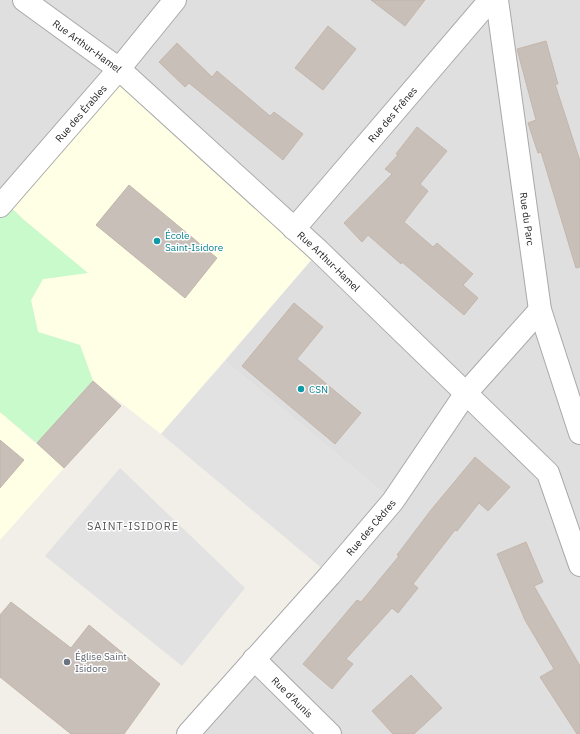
<svg xmlns="http://www.w3.org/2000/svg" width="580" height="734" font-family="'IBM Plex Sans',sans-serif">
	<rect width="100%" height="100%" fill="#f2efe9"/>
	<path fill="#e0dfdf" d="M 0,0 L 580,0 L 580,734 L 188,734 L 393,501 L 225,361 L 319,251 L 0,206 Z"/>
	<path fill="#ffffe5" d="M 119,69 L 319,251 L 161,434 L 93,381 L 80,345 L 38,332 L 31,300 L 43,279 L 87,273 L 24,220 L 4,201 Z
		M 0,412 L 64,468 L 0,540 Z"/>
	<path fill="#c8facc" d="M 4,201 L 24,220 L 88,273 L 43,279 L 31,300 L 38,332 L 80,345 L 93,381 L 37,443 L 0,412 L 0,206 Z"/>
	<path fill="#e2e2e2" d="M 225,361 L 393,501 L 330,575 L 161,434 Z
		M 120,468 L 245,588 L 182,666 L 45,556 Z"/>
	<path fill="#c7bfb8" stroke="#c4b6ab" d="M 371,0 L 425,0 L 405,26 Z
		M 328,26 L 356,49 L 323,90 L 295,68 Z
		M 546,41 L 558,84 L 555,84 L 580,161 L 580,267 L 576,268 L 541,152 L 538,153 L 528,123 L 536,120 L 517,49 Z
		M 177,43 L 212,77 L 217,71 L 270,116 L 274,112 L 303,134 L 283,160 L 189,83 L 185,87 L 159,62 Z
		M 417,127 L 447,151 L 420,184 L 428,191 L 404,222 L 433,247 L 437,243 L 473,274 L 463,285 L 478,298 L 464,315 L 402,262 L 401,264 L 368,235 L 362,242 L 344,223 L 392,174 L 385,169 L 398,155 L 396,154 Z
		M 129,185 L 217,258 L 185,298 L 96,225 Z
		M 294,303 L 323,327 L 297,359 L 361,413 L 335,444 L 242,366 Z
		M 93,381 L 121,406 L 64,468 L 37,443 Z
		M 0,440 L 24,460 L 0,488 Z
		M 475,457 L 510,487 L 488,511 L 479,503 L 457,531 L 455,530 L 413,584 L 418,588 L 398,613 L 392,608 L 346,659 L 353,664 L 332,689 L 303,664 L 357,600 L 361,602 L 399,556 L 397,555 L 431,510 Z
		M 526,542 L 543,582 L 534,586 L 580,666 L 580,734 L 577,734 L 540,677 L 554,669 L 525,620 L 497,554 Z
		M 11,602 L 71,648 L 89,625 L 160,684 L 124,734 L 71,734 L 0,677 L 0,615 Z
		M 411,675 L 442,708 L 414,734 L 393,734 L 372,711 Z"/>
	<g fill="none" stroke-linecap="round" stroke-linejoin="round">
		<g stroke="#a9a9a9" stroke-width="24">
			<g id="minor">
				<path id="s1" d="M 24,0 L 119,69 L 319,251 L 548,473 L 580,565"/>
				<path id="s2" d="M 497,0 L 540,310 L 580,433"/>
				<path id="s3" d="M 0,206 L 119,69 L 175,0"/>
				<path id="s4" d="M 294,229 L 490,0"/>
				<path id="s5" d="M 254,659 L 330,734"/>
				<path id="s6" d="M 188,734 L 330,575 L 393,501 L 466,393 L 540,310"/>
			</g>
		</g>
		<use href="#minor" stroke="#fff" stroke-width="22"/>
	</g>
	<g fill="#0f9aa8" stroke="#fff" stroke-width="1.5">
		<circle cx="157" cy="241" r="4"/>
		<circle cx="301" cy="389" r="4"/>
	</g>
	<circle fill="#6b7280" stroke="#fff" stroke-width="1.5" cx="67" cy="662" r="4"/>
	<g text-anchor="middle" dominant-baseline="central" stroke-width="3" stroke-linejoin="round" paint-order="stroke">
		<g font-size="10" fill="#222" stroke="#fff">
			<text stroke="none"><textPath href="#s1" startOffset="78">Rue Arthur-Hamel</textPath></text>
			<text stroke="none"><textPath href="#s3" startOffset="123">Rue des Érables</textPath></text>
			<text stroke="none"><textPath href="#s4" startOffset="151">Rue des Frênes</textPath></text>
			<text stroke="none"><textPath href="#s2" startOffset="221">Rue du Parc</textPath></text>
			<text stroke="none"><textPath href="#s1" startOffset="402">Rue Arthur-Hamel</textPath></text>
			<text stroke="none"><textPath href="#s6" startOffset="276">Rue des Cèdres</textPath></text>
			<text stroke="none"><textPath href="#s5" startOffset="54">Rue d'Aunis</textPath></text>
		</g>
		<g font-size="10" fill="#0d838f" stroke="#fff" text-anchor="start">
			<text x="165" y="235">École<tspan x="165" dy="12">Saint-Isidore</tspan></text>
			<text x="309" y="389">CSN</text>
		</g>
		<g font-size="10" fill="#5b616d" stroke="#fff" text-anchor="start">
			<text x="75" y="656">Église Saint<tspan x="75" dy="12">Isidore</tspan></text>
		</g>
		<g font-size="11" letter-spacing="1" fill="#555" stroke="#fff">
			<text x="133" y="526">SAINT-ISIDORE</text>
		</g>
	</g>
</svg>
